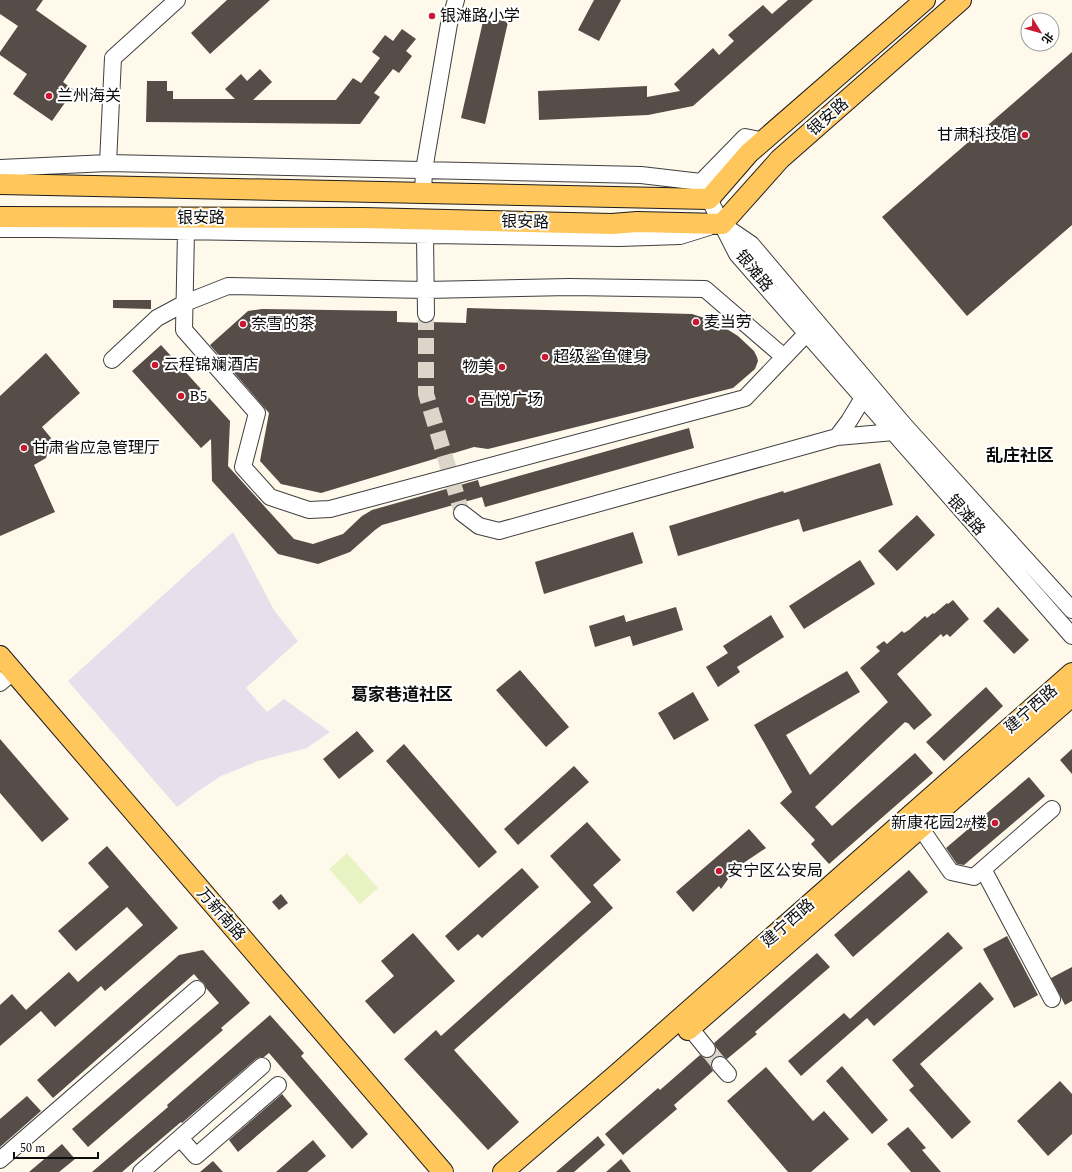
<svg xmlns="http://www.w3.org/2000/svg" width="1072" height="1172" font-family="Spectral,'Noto Sans SC',serif">
	<rect width="100%" height="100%" fill="#fff9eb"/>
	<path fill="#e9dfec" d="M 233,532 L 274,610 L 298,641 L 246,688 L 267,712 L 284,699 L 330,732 L 307,748 L 258,761 L 221,776 L 197,792 L 177,807 L 68,681 Z"/>
	<path fill="#e8f3c4" d="M 347,853 L 378,888 L 360,904 L 329,869 Z"/>
	<path fill="#564c48" d="M 0,0 L 43,0 L 36,10 L 87,46 L 63,82 L 74,90 L 52,121 L 13,94 L 27,74 L 0,55 L 0,52 L 18,26 L 0,14 Z
		M 227,0 L 270,0 L 210,54 L 191,33 Z
		M 594,0 L 621,0 L 599,41 L 578,30 Z
		M 788,0 L 813,0 L 693,106 L 648,115 L 539,120 L 538,91 L 647,86 L 647,97 L 680,91 L 674,84 L 713,48 L 719,55 L 734,41 L 728,35 L 763,5 L 772,14 Z
		M 484,17 L 508,22 L 485,124 L 461,118 Z
		M 402,29 L 416,39 L 406,51 L 412,56 L 399,73 L 393,69 L 374,93 L 380,97 L 360,124 L 146,122 L 147,81 L 167,81 L 167,91 L 173,91 L 173,99 L 235,99 L 225,89 L 241,74 L 247,81 L 260,69 L 272,82 L 253,100 L 336,100 L 353,78 L 361,83 L 380,58 L 372,52 L 385,35 L 393,41 Z
		M 1072,52 L 1072,225 L 967,316 L 882,217 Z
		M 113,300 L 151,300 L 151,309 L 113,308 Z
		M 467,308 L 692,314 L 714,321 L 738,336 L 754,351 L 757,357 L 758,361 L 755,369 L 733,388 L 488,449 L 474,447 L 321,493 L 281,484 L 260,461 L 269,413 L 210,345 L 248,311 L 262,309 L 397,311 L 397,322 L 426,323 L 430,322 L 466,323 Z
		M 161,345 L 230,421 L 228,466 L 294,539 L 313,544 L 343,534 L 362,516 L 372,510 L 478,480 L 480,487 L 689,428 L 694,448 L 485,507 L 482,497 L 382,525 L 375,530 L 350,552 L 318,564 L 278,554 L 212,481 L 211,439 L 201,448 L 132,371 Z
		M 46,353 L 80,393 L 42,427 L 51,438 L 46,458 L 34,465 L 55,512 L 0,536 L 0,396 Z
		M 880,463 L 893,505 L 803,532 L 799,519 L 678,556 L 669,526 L 783,491 L 784,493 Z
		M 917,515 L 935,535 L 897,571 L 878,551 Z
		M 633,532 L 643,563 L 544,594 L 535,562 Z
		M 860,560 L 875,584 L 804,629 L 789,606 Z
		M 953,600 L 969,619 L 950,637 L 947,634 L 943,637 L 941,634 L 897,674 L 932,715 L 914,730 L 908,723 L 907,723 L 905,722 L 815,807 L 832,826 L 915,753 L 933,773 L 829,864 L 811,844 L 815,840 L 780,803 L 792,792 L 754,725 L 847,671 L 860,692 L 786,735 L 810,775 L 888,702 L 860,668 L 880,651 L 876,647 L 884,641 L 887,644 L 902,631 L 904,633 L 909,630 L 925,616 L 927,618 L 933,613 L 934,614 L 947,603 L 948,604 Z
		M 676,607 L 683,630 L 633,646 L 630,636 L 595,647 L 589,626 L 624,615 L 626,622 Z
		M 998,607 L 1029,640 L 1014,654 L 983,621 Z
		M 771,615 L 784,637 L 737,667 L 740,672 L 718,687 L 706,667 L 728,653 L 723,646 Z
		M 520,670 L 569,727 L 546,747 L 496,690 Z
		M 986,687 L 1003,706 L 944,761 L 926,742 Z
		M 693,692 L 709,720 L 674,740 L 658,713 Z
		M 357,731 L 374,751 L 339,779 L 323,759 Z
		M 0,739 L 69,819 L 42,842 L 0,793 Z
		M 404,744 L 497,852 L 479,868 L 386,761 Z
		M 1072,749 L 1072,774 L 1060,760 Z
		M 574,766 L 589,782 L 518,845 L 504,829 Z
		M 1029,777 L 1045,796 L 964,865 L 957,864 L 946,848 Z
		M 587,822 L 621,860 L 593,885 L 613,908 L 454,1050 L 519,1122 L 488,1150 L 404,1059 L 436,1030 L 441,1036 L 591,902 L 550,856 Z
		M 749,829 L 766,848 L 742,864 L 745,867 L 731,875 L 721,889 L 719,886 L 693,912 L 676,892 Z
		M 107,846 L 178,928 L 105,991 L 101,986 L 55,1027 L 41,1011 L 0,1046 L 0,1005 L 12,994 L 26,1010 L 69,972 L 78,982 L 143,925 L 127,907 L 76,951 L 58,931 L 109,887 L 88,863 Z
		M 522,868 L 539,887 L 482,938 L 478,934 L 458,951 L 445,936 Z
		M 909,870 L 928,892 L 853,957 L 834,935 Z
		M 281,894 L 288,903 L 279,910 L 272,902 Z
		M 948,932 L 963,948 L 874,1026 L 867,1018 L 801,1076 L 788,1061 L 844,1013 L 850,1019 Z
		M 413,933 L 455,981 L 394,1034 L 365,1001 L 394,976 L 381,961 Z
		M 1007,936 L 1038,995 L 1014,1008 L 983,949 Z
		M 203,950 L 250,1003 L 221,1028 L 223,1030 L 88,1147 L 72,1129 L 219,1003 L 206,988 L 204,983 L 199,980 L 194,974 L 53,1098 L 37,1080 L 179,955 Z
		M 817,953 L 830,967 L 755,1032 L 757,1034 L 727,1059 L 723,1056 L 718,1056 L 713,1058 L 711,1062 L 711,1067 L 713,1071 L 674,1105 L 677,1109 L 623,1155 L 605,1134 L 658,1088 L 660,1090 L 700,1055 L 704,1058 L 708,1058 L 713,1056 L 716,1052 L 716,1048 L 714,1043 Z
		M 1072,967 L 1072,1001 L 1065,1005 L 1051,978 Z
		M 980,982 L 994,999 L 920,1064 L 971,1122 L 952,1139 L 909,1090 L 914,1086 L 892,1060 Z
		M 270,1015 L 304,1053 L 301,1056 L 368,1134 L 352,1149 L 269,1053 L 264,1057 L 260,1057 L 256,1059 L 182,1123 L 181,1122 L 122,1172 L 92,1172 L 168,1107 L 167,1105 Z
		M 842,1066 L 888,1120 L 872,1134 L 826,1081 Z
		M 766,1067 L 813,1121 L 824,1111 L 849,1139 L 811,1172 L 788,1172 L 727,1101 Z
		M 1060,1081 L 1072,1094 L 1072,1134 L 1048,1156 L 1017,1121 Z
		M 282,1094 L 292,1106 L 238,1152 L 229,1140 Z
		M 27,1096 L 41,1111 L 0,1147 L 0,1119 Z
		M 908,1127 L 926,1148 L 922,1150 L 941,1172 L 911,1172 L 887,1144 Z
		M 598,1136 L 605,1145 L 574,1172 L 556,1172 Z
		M 313,1140 L 326,1156 L 307,1172 L 276,1172 Z
		M 62,1144 L 75,1159 L 59,1172 L 29,1172 Z
		M 621,1159 L 631,1172 L 606,1172 Z
		M 213,1161 L 223,1172 L 200,1172 Z"/>
	<g fill="none" stroke-linecap="round" stroke-linejoin="round">
		<path stroke="#dbd5ca" stroke-width="16" stroke-dasharray="16 8" stroke-linecap="butt" d="M 426,314 L 426,394 L 462,513
			M 707,1049 L 720,1065"/>
		<g stroke="#3f3f3f" stroke-width="18">
			<path id="minor" d="M 108,163 L 113,58 L 177,0
				M 0,168 L 108,163 L 641,175 L 701,182 L 745,137 L 764,141
				M 704,189 L 737,254 L 1072,636
				M 423,193 L 424,170 L 449,24 L 456,0
				M 723,225 L 751,244 L 905,426 L 1072,610
				M 0,229 L 46,229 L 619,238 L 680,236 L 709,227
				M 186,231 L 184,330 L 257,413 L 243,467 L 270,497 L 309,510 L 330,509 L 745,398 L 807,333
				M 425,235 L 426,314
				M 112,360 L 157,318 L 185,303 L 228,286 L 425,290 L 569,287 L 705,289 L 784,357
				M 837,437 L 849,421 L 863,398
				M 462,513 L 479,526 L 499,531 L 837,437 L 894,432
				M 0,683 L 14,671
				M 920,827 L 951,872 L 974,877 L 1052,809
				M 983,869 L 1052,999
				M 690,1028 L 707,1049
				M 720,1065 L 728,1074
				M 180,1138 L 196,1156 L 278,1085
				M 0,1160 L 197,989
				M 141,1172 L 262,1066"/>
		</g>
		<g stroke="#1d1d1d" stroke-width="22">
			<path id="major" d="M 0,184 L 709,199 L 749,153 L 925,0
				M 0,217 L 364,218 L 612,224 L 637,222 L 722,224 L 780,159 L 961,0
				M 0,656 L 443,1172
				M 688,1030 L 1072,696
				M 503,1172 L 617,1074 L 1072,673"/>
		</g>
		<use href="#minor" stroke="#fff" stroke-width="16"/>
		<use href="#major" stroke="#ffc65b" stroke-width="20"/>
	</g>
	<g fill="#c81933" stroke="#fff" stroke-width="1.5">
		<circle cx="432" cy="16" r="4"/>
		<circle cx="49" cy="96" r="4"/>
		<circle cx="1025" cy="135" r="4"/>
		<circle cx="696" cy="322" r="4"/>
		<circle cx="243" cy="324" r="4"/>
		<circle cx="545" cy="357" r="4"/>
		<circle cx="155" cy="365" r="4"/>
		<circle cx="502" cy="367" r="4"/>
		<circle cx="181" cy="396" r="4"/>
		<circle cx="471" cy="400" r="4"/>
		<circle cx="24" cy="448" r="4"/>
		<circle cx="995" cy="823" r="4"/>
		<circle cx="719" cy="871" r="4"/>
	</g>
	<g text-anchor="middle" dominant-baseline="central" stroke-width="4" stroke-linejoin="round" paint-order="stroke">
		<g font-size="16" fill="#0c0c0c" stroke="#fff" text-anchor="start">
			<text x="440" y="16">银滩路小学</text>
			<text x="57" y="96">兰州海关</text>
			<text x="1017" y="135" text-anchor="end">甘肃科技馆</text>
			<text x="704" y="322">麦当劳</text>
			<text x="251" y="324">奈雪的茶</text>
			<text x="553" y="357">超级鲨鱼健身</text>
			<text x="163" y="365">云程锦斓酒店</text>
			<text x="494" y="367" text-anchor="end">物美</text>
			<text x="189" y="396">B5</text>
			<text x="479" y="400">吾悦广场</text>
			<text x="32" y="448">甘肃省应急管理厅</text>
			<text x="987" y="823" text-anchor="end">新康花园2#楼</text>
			<text x="727" y="871">安宁区公安局</text>
		</g>
		<g font-size="16" fill="#0c0c0c" stroke="#fff">
			<text transform="translate(828 117) rotate(-41)">银安路</text>
			<text x="201" y="218">银安路</text>
			<text transform="translate(525 222) rotate(1)">银安路</text>
			<text transform="translate(754 271) rotate(51)">银滩路</text>
			<text transform="translate(966 515) rotate(49)">银滩路</text>
			<text transform="translate(1031 709) rotate(-41)">建宁西路</text>
			<text transform="translate(221 914) rotate(49)">万新南路</text>
			<text transform="translate(788 923) rotate(-41)">建宁西路</text>
		</g>
		<g font-size="17" font-weight="bold" fill="#0c0c0c" stroke="#fff">
			<text x="1020" y="456">乱庄社区</text>
			<text x="402" y="695">葛家巷道社区</text>
		</g>
	</g>
	<g transform="translate(1040 32) rotate(127)"><circle r="19" fill="#ffffff" stroke="#9e9e9e"/>
	<path d="M0-3L7 15L0 10L-7 15Z" fill="#c81933"/>
	<text y="-6" font-size="11" font-weight="bold" text-anchor="middle" fill="#0c0c0c">北</text>
	</g>
	<path d="M14 1152v6h84v-6" fill="none" stroke="#0c0c0c" stroke-width="2"/>
	<text x="20" y="1152" font-size="12" fill="#0c0c0c" stroke="#ffffff" stroke-width="3" paint-order="stroke">50 m</text>
</svg>
